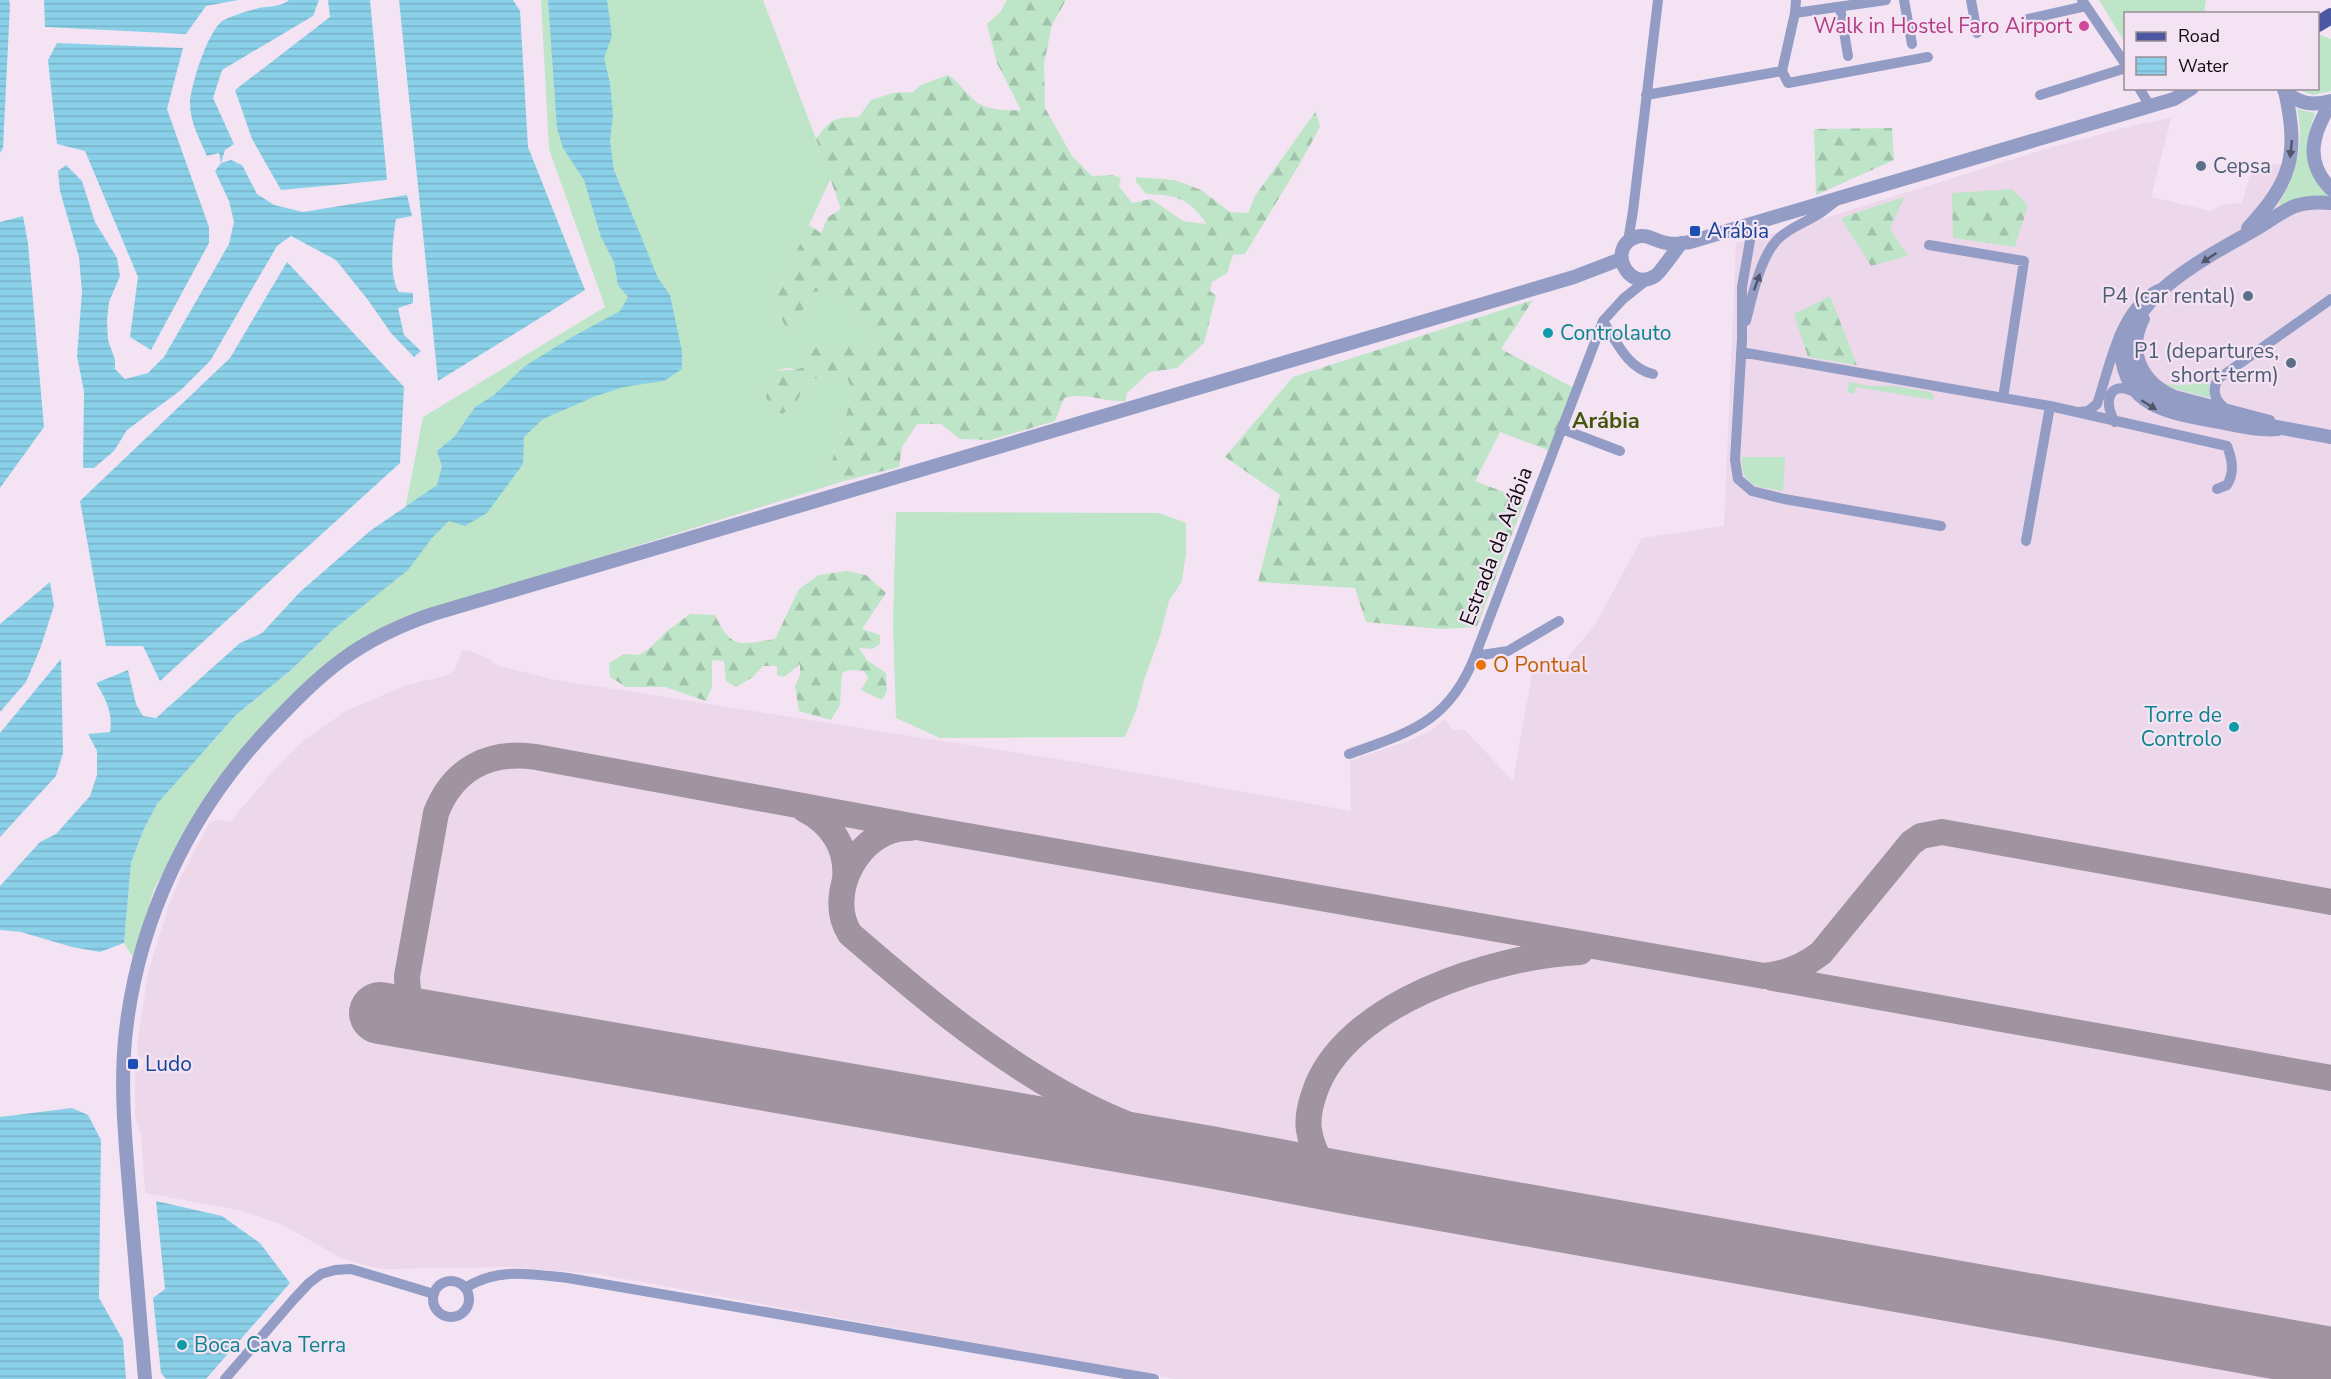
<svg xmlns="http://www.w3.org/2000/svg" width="2331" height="1379" font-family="'Nunito Sans',sans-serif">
	<defs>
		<pattern id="forest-firs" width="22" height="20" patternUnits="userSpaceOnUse" patternTransform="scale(1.5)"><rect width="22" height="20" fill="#bee5c8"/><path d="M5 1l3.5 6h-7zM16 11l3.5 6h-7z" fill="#a2c3ab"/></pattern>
		<pattern id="water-rules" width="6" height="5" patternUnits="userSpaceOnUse" patternTransform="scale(1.5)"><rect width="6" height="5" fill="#8bd0e9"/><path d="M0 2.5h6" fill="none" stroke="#77b1c7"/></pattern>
	</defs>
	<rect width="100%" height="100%" fill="#f4e4f3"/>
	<path fill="#ecd7eb" d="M 2171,118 L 2151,197 L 2211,211 L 2223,204 L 2242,203 L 2251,171 L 2273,164 L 2299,166 L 2331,176 L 2331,1379 L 1175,1379 L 597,1274 L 510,1267 L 387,1269 L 371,1267 L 341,1258 L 283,1225 L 243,1211 L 145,1193 L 141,1134 L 135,1118 L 135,1074 L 143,1069 L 144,1060 L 137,1055 L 139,1031 L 149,969 L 169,905 L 180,878 L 210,822 L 218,820 L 230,822 L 280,763 L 303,741 L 346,711 L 406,685 L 445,676 L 455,670 L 462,650 L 468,650 L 487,658 L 499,666 L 551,679 L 1082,763 L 1351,811 L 1350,761 L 1413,739 L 1430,731 L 1445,719 L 1452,730 L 1465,730 L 1513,781 L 1533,668 L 1562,664 L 1595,625 L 1642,538 L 1724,526 L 1736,243 L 1787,230 L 2042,150 L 2139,124 Z"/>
	<path fill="#bee5c8" d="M 541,0 L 763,0 L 831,178 L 773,302 L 789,334 L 813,292 L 832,289 L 847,302 L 855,320 L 869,329 L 872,340 L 869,348 L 855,350 L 845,344 L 799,370 L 787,368 L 774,371 L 766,396 L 797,400 L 807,381 L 827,376 L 848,380 L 853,393 L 826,480 L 844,481 L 393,622 L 314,673 L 220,776 L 154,889 L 133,958 L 124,943 L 131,863 L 143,831 L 157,804 L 236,715 L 291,670 L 334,629 L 404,515 L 423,417 L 605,307 L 549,149 Z
		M 2099,0 L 2206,0 L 2204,13 L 2126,14 L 2125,43 Z
		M 2318,34 L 2331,39 L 2331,91 L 2313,95 L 2296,89 L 2318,88 Z
		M 2297,109 L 2315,113 C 2304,144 2304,171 2329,196 L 2283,207 L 2279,203 C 2296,176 2305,141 2297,109 Z
		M 2213,374 L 2209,383 L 2210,398 L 2173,388 L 2161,382 C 2181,388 2196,386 2213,374 Z
		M 1849,382 L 1870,386 L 1895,386 L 1930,392 L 1933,394 L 1934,400 L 1856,387 L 1854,394 L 1847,392 Z
		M 1742,457 L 1785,457 L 1783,491 C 1757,486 1741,489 1742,457 Z
		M 896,512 L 1159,513 L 1186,523 L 1186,553 L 1182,581 L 1169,601 L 1160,636 L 1144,680 L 1137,708 L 1125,737 L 940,738 L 896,718 L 893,625 Z"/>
	<path fill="url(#forest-firs)" d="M 1007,0 L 1066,0 L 1052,25 L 1044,63 L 1045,108 L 1072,156 L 1092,176 L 1112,175 L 1121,178 L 1119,186 L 1132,203 L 1151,199 L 1183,221 L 1207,224 C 1188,198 1178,195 1146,194 L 1136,182 L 1136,177 L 1175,180 L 1201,190 L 1230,212 L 1248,213 L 1255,196 L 1316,111 L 1320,127 L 1299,165 L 1245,254 L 1233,255 L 1227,273 L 1212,282 L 1210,291 L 1216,296 L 1204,343 L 1177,368 L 1150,372 L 1127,393 L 1125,401 C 1102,402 1086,392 1064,398 L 1055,421 L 990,440 L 960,439 L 941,424 L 917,424 L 902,447 L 899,467 L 844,481 L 826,480 L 853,393 L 848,380 L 827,376 L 807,381 L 797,401 L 783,414 L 770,409 L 766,396 L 774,371 C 787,369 797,372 808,365 L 809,350 C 821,345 832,341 844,344 C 856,347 853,350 868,348 L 872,340 L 869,329 L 855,320 L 847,302 L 832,290 L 813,292 L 789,334 L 773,302 L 809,225 L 821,233 L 828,217 L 841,209 L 816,139 C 830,119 835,117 859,117 L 871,100 L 893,93 L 913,92 L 921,85 L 948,75 C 959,82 965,92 975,101 C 986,110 1007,111 1021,110 L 997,63 L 987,24 L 1001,11 Z
		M 1892,128 L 1894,160 L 1816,195 L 1814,129 Z
		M 2012,189 L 2028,205 L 2015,247 L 1953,238 L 1952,193 Z
		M 1904,197 L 1890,229 L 1908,256 L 1871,266 L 1841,218 Z
		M 1830,296 L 1857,365 L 1808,357 L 1794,314 Z
		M 1533,300 L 1501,349 L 1574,388 L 1550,451 L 1500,432 L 1475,481 L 1525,500 L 1477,627 L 1441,629 L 1366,622 L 1355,588 L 1258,582 L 1280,495 L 1225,457 L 1293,377 Z
		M 847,571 L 866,575 L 886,593 L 862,629 L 880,635 L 880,644 L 872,649 L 859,648 L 867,660 L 886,673 L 887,691 L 882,700 L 861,690 L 868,678 L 864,671 L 849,670 L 842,673 L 840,705 L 831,720 L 799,711 L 795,686 L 800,675 L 800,664 L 784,677 L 777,675 L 777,666 L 763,666 L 753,677 L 736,687 L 726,681 L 724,661 L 712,660 L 712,687 L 706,701 L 665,687 L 626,687 L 610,677 L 609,663 L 624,654 L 639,655 L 650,648 L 667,631 L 690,614 L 715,615 C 732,651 740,644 775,639 L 799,589 L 819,575 Z"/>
	<path fill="url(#water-rules)" d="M 0,0 L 9,0 L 10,5 L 3,148 L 0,153 Z
		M 44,0 L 238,0 L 206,6 L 186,34 L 45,27 Z
		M 289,0 L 319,0 L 313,16 L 222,70 L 213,98 L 234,144 L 225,150 L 221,163 L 231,160 L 242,165 L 257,194 L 274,205 L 303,212 L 407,195 L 412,216 L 396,219 C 393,239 388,275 399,292 L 413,293 L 413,303 L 398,308 L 404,335 L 421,351 L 414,357 L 391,333 L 368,300 L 336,260 L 291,236 L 277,246 L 210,361 L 181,390 L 127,430 L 114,451 L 94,468 L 83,468 L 84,392 L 77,356 L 82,292 L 79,257 L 60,191 L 58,171 L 66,165 L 82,181 L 95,222 L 117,258 L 120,276 L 109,302 L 107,320 L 108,340 L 115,360 L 115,369 L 125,379 L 148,373 L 164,357 L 229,244 L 234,222 L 229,201 L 215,171 L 221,163 L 219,153 L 207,156 C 200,140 190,122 190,104 C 190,87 209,27 224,20 C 234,15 248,11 259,8 C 269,6 281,7 289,0 Z
		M 328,0 L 370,0 L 387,180 L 281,190 L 252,139 L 235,90 L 330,17 Z
		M 399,0 L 513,0 L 520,11 L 528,147 L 585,290 L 438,381 Z
		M 548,0 L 607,0 L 612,36 L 604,58 L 610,83 L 613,115 L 610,141 L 614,170 L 658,278 L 670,295 L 682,351 L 682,369 L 664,381 L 624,387 L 596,396 L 543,419 L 524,437 L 523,464 L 487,513 L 465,526 L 449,521 L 432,538 L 408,570 L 334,629 L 291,670 L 236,715 L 157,804 L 143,831 L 131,863 L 124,943 L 100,952 L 72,947 L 21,932 L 0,930 L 0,886 L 40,842 L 56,834 L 90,796 L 97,775 L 97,751 L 88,734 L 110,732 C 113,713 106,699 96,683 L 128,670 L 136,704 L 143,716 L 156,718 L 240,643 L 262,633 L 300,592 L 370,531 L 437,485 L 442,466 L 437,451 L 455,436 L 475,407 L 494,395 L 525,366 L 572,337 L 620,311 L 628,297 L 618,285 L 614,262 L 601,237 L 584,180 L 563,148 L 557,128 Z
		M 57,43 L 183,48 L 167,109 L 209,227 L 209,243 L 151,350 L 130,337 L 138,277 L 85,151 L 57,144 L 48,60 Z
		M 23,216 L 28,243 L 44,427 L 0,488 L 0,222 Z
		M 287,262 L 404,387 L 400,463 L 160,681 L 143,646 L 106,646 L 80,501 L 230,358 Z
		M 50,582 L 54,606 L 40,649 L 26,682 L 0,712 L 0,624 Z
		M 61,659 L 63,753 L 56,776 L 0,837 L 0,733 Z
		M 72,1108 L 88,1115 L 101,1140 L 99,1298 L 123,1340 L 126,1379 L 0,1379 L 0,1117 Z
		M 156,1201 L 222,1216 L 260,1243 L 290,1283 L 206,1379 L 166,1379 L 161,1373 L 153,1298 L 165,1289 Z"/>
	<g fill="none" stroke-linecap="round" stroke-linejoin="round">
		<path stroke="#a094a0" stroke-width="26" d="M 804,809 C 832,823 848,848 845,880
			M 910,828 C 860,826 824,894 850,934 C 916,991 983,1048 1059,1091 C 1107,1119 1159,1137 1210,1157
			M 1773,978 L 2331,1078
			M 434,1022 C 413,1013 407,997 407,976 L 436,813 C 453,769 489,750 536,757 L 922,828 L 1764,976 C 1786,974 1803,967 1821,953 L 1911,843 L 1921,836 L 1942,832 L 2331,902
			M 1352,1184 C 1327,1174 1313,1157 1309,1130 C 1307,1118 1310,1106 1314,1094 C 1343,1003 1494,956 1580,952"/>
		<path stroke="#a094a0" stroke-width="62" d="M 380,1013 L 1210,1157 L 1352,1184 L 2331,1358"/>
		<path stroke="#929cc5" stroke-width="10" d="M 1904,0 L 1912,44
			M 1971,0 L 1977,33
			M 2082,0 L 2126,65
			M 1840,7 L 1848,56
			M 1795,13 L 1796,0
			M 2028,19 L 2086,6
			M 1782,71 L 1788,83 L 1928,57
			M 2139,88 L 2150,106
			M 1646,95 L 1782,71 L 1795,13 L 1886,0
			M 2040,95 L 2126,68
			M 1740,227 L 1751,235 L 1742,287 L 1742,339 L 1735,460 L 1738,479 L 1752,491 L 1784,499 L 1941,526
			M 1628,241 L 1633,211 L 1658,0
			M 1929,245 L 2024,261 L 2003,398
			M 2145,319 C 2128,352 2144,382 2175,395 L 2270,420
			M 1603,321 C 1617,342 1627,368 1653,374
			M 1746,321 C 1752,297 1760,257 1778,239 C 1789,228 1804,223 1817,215 C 1824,211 1830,205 1836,201
			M 2119,336 C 2116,405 2158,413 2214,423 C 2236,427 2257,433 2278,431
			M 1741,352 L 2050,406 L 2026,541
			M 2050,406 L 2227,446 C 2232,459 2235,472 2227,485 L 2217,489
			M 2226,409 C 2215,401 2211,391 2218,379 L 2331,299
			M 2079,412 L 2088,411 L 2097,404 C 2111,364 2118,310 2158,289
			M 2115,422 C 2104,405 2107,380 2132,391
			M 1562,429 L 1620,451
			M 1475,656 L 1508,651 L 1559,621
			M 1349,754 C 1411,732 1449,722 1475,656 L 1603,321 L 1623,299 L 1648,279
			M433 1299a18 18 0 1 1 36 0a18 18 0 1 1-36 0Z
			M 465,1288 C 498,1267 530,1274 568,1278 L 1154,1379
			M 225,1379 L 294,1299 L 309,1283 L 321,1274 L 335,1270 L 351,1269 L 434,1294"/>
		<path stroke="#929cc5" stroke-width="14" d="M 2284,90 C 2298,104 2312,106 2331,101
			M 2331,103 C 2313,132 2303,161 2331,189
			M 2331,203 C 2319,202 2307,202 2295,206 C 2280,212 2269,222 2256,229 C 2213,254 2119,299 2130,358 C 2132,371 2139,385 2150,393 C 2173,410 2205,413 2232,418 C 2265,425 2298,431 2331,437
			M 2248,228 C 2292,181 2299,154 2285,91
			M 1681,243 C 1675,251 1660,273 1655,276 C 1628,293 1606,247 1636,237 C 1648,233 1656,242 1667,243 C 1675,245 1683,243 1690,242 L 2174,99 L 2192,88
			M 145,1379 C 140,1319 135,1259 130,1198 C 126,1146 120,1093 125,1040 C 136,924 188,814 268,729 C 322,672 356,640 433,614 L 1574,277 L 1621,259"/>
		<path stroke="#4c58a1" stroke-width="16" d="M 2318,24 L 2331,16"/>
	</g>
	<defs><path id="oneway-solid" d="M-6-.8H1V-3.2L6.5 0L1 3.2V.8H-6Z" transform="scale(1.5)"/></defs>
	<g fill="#51546a">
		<use href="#oneway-solid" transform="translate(2291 149) rotate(96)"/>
		<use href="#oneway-solid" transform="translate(2209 258) rotate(146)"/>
		<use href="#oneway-solid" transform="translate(1757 282) rotate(-70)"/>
		<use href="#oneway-solid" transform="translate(2149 405) rotate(32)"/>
	</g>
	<circle fill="#d1479c" stroke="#f4e4f3" stroke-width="2" cx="2084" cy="26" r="6"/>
	<g fill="#5c6f8a" stroke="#f4e4f3" stroke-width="2">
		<circle cx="2201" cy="166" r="6"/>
		<circle cx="2248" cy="296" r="6"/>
		<circle cx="2291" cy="363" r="6"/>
	</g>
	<g fill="#1a4fb4" stroke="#f4e4f3" stroke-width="2">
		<rect x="1689" y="225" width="12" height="12" rx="3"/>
		<rect x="127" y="1058" width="12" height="12" rx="3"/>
	</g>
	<g fill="#0f9aa8" stroke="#f4e4f3" stroke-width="2">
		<circle cx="1548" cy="333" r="6"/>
		<circle cx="2234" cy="727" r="6"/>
		<circle cx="182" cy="1345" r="6"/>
	</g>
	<circle fill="#e8710a" stroke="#f4e4f3" stroke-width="2" cx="1481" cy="665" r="6"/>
	<g text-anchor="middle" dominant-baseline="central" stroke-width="4.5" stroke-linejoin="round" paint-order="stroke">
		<g font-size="21" fill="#b23c85" stroke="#f4e4f3" text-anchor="end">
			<text x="2072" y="26">Walk in Hostel Faro Airport</text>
		</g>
		<g font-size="21" fill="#4e5e75" stroke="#f4e4f3" text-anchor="end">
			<text x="2213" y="166" text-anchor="start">Cepsa</text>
			<text x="2236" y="296">P4 (car rental)</text>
			<text x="2279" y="351">P1 (departures,<tspan x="2279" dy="24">short-term)</tspan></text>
		</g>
		<g font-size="21" fill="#164399" stroke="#f4e4f3" text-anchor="start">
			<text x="1707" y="231">Arábia</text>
			<text x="145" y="1064">Ludo</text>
		</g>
		<g font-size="21" fill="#0d838f" stroke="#f4e4f3" text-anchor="start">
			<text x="1560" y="333">Controlauto</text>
			<text x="2222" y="715" text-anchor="end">Torre de<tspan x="2222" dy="24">Controlo</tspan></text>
			<text x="194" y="1345">Boca Cava Terra</text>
		</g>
		<g font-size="21" fill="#100b10" stroke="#f4e4f3">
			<text transform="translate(1496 546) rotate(-69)">Estrada da Arábia</text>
		</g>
		<g font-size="21" fill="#c56008" stroke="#f4e4f3" text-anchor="start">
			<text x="1493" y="665">O Pontual</text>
		</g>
		<g font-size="22" font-weight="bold" fill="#42570c" stroke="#f4e4f3">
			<text x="1606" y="421">Arábia</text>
		</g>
	</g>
	<rect x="2124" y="12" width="195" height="78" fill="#f4e4f3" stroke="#998d98" stroke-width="1.5"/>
	<rect x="2136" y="32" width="30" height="9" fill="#4c58a1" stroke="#998d98" stroke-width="1.5"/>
	<text x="2178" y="42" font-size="18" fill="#100b10">Road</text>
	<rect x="2136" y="57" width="30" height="18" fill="url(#water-rules)" stroke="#998d98" stroke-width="1.5"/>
	<text x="2178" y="72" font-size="18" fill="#100b10">Water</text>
</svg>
